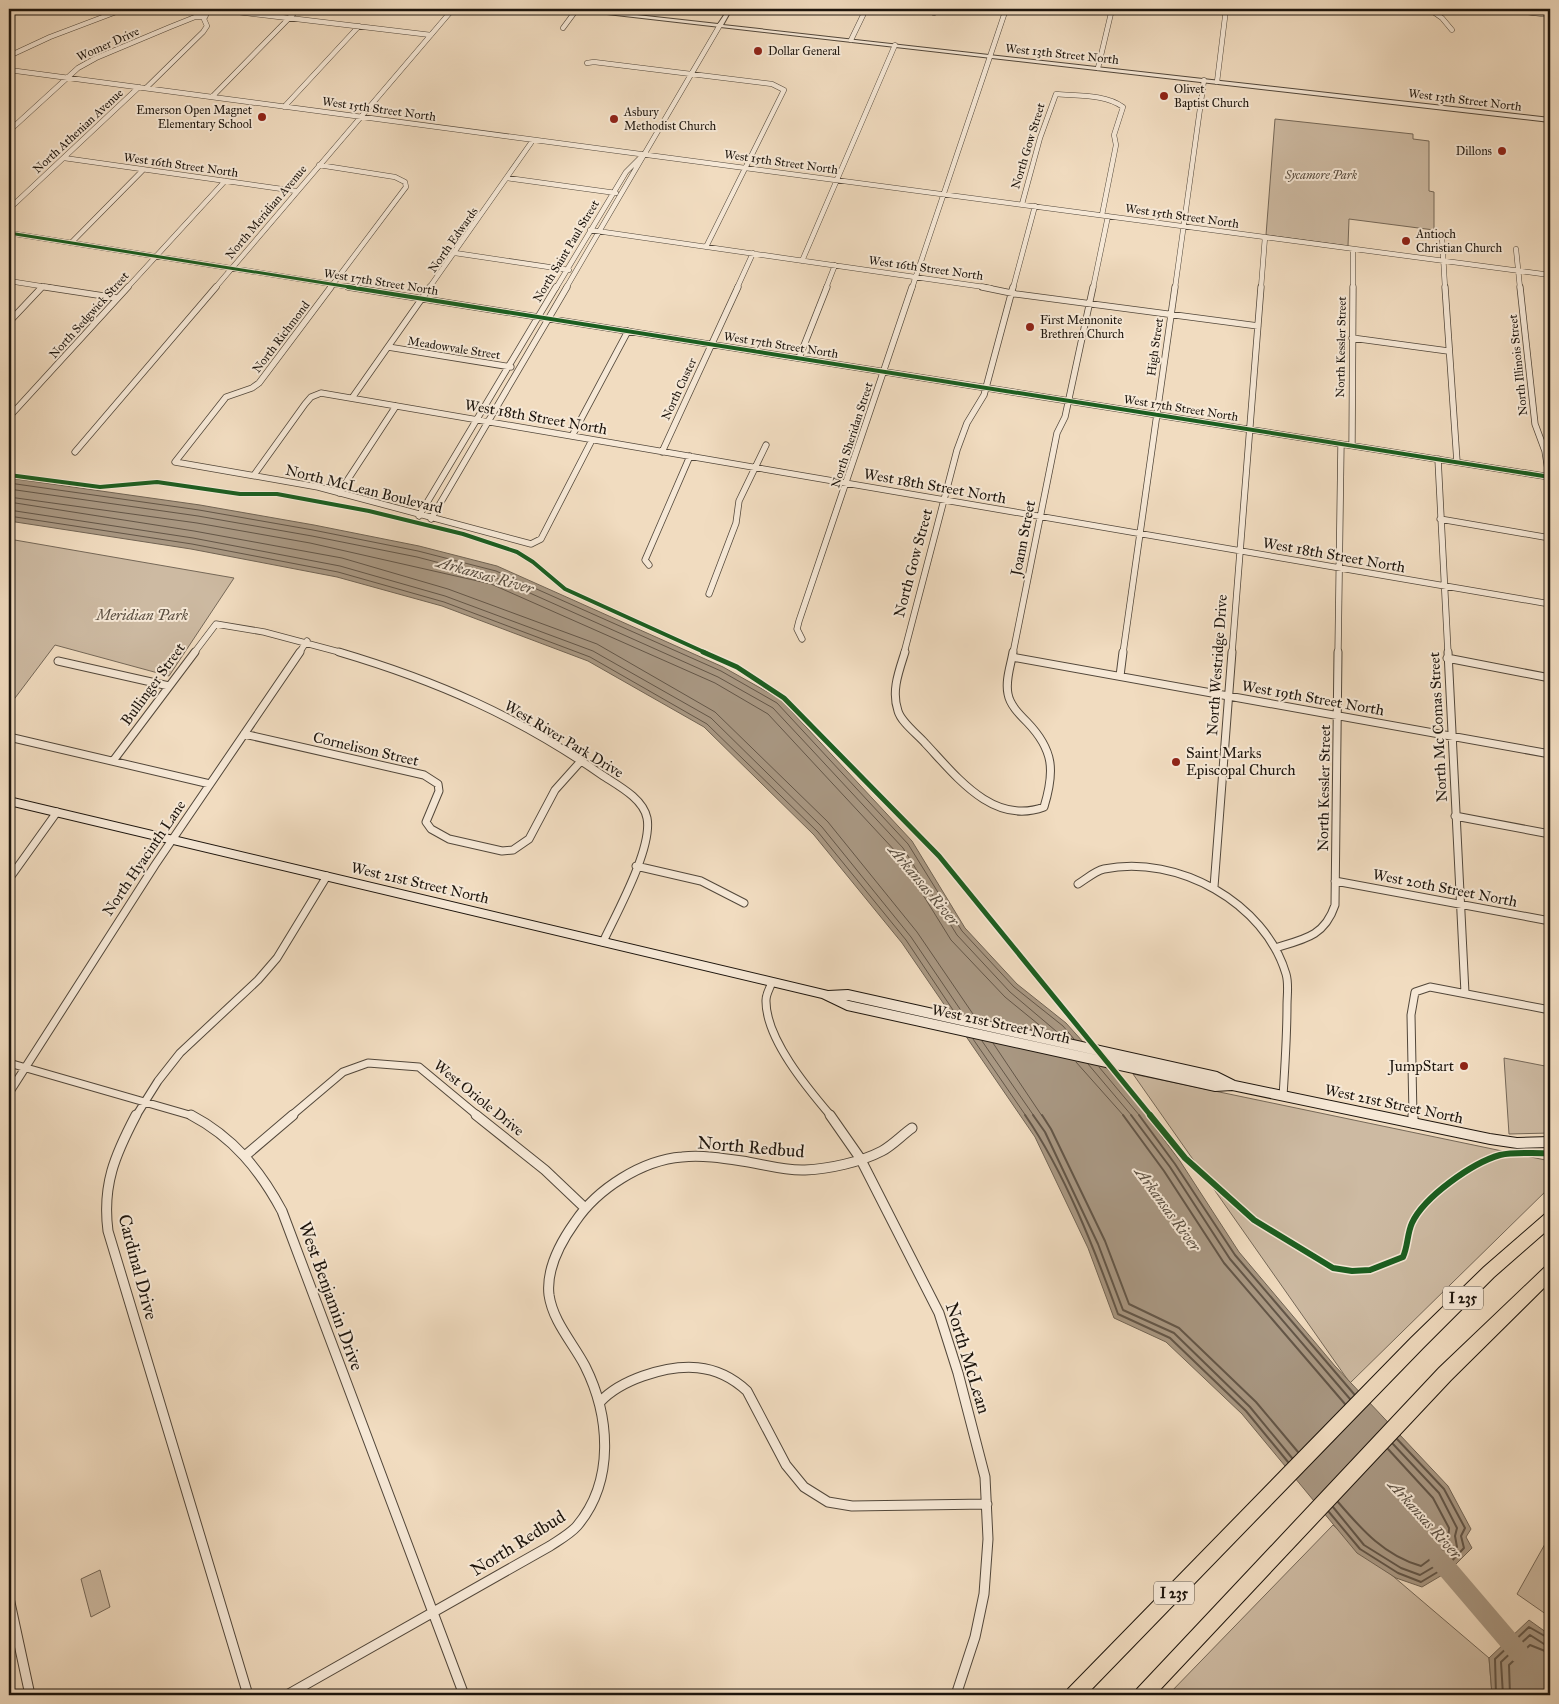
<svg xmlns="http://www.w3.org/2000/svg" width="1559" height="1704" font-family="'IM FELL Great Primer',serif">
	<rect width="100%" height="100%" fill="#f1dcc0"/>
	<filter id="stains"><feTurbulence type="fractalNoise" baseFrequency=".004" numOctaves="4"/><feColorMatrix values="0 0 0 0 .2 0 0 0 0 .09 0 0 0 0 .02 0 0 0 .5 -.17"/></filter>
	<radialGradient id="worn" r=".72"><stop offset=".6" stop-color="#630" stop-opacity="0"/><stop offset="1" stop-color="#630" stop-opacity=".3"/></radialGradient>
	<path fill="#cdbaa2" stroke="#756858" d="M 1275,119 L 1413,134 L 1413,139 L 1429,141 L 1429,191 L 1434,192 L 1434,230 L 1349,219 L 1348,246 L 1266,235 Z
		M 9,539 L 234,578 L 169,676 L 55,645 L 9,706 Z
		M 1504,1058 L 1550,1067 L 1550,1133 L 1509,1134 Z
		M 1133,1074 L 1550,1161 L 1550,1187 L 1350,1383 Z
		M 1333,1525 L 1489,1658 L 1492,1695 L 1168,1695 Z
		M 1550,1535 L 1550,1617 L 1517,1594 Z
		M 100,1570 L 110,1607 L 91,1617 L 81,1579 Z"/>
	<path fill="#a99883" stroke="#716454" d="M 9,478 L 200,505 L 314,525 L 419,546 L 497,566 L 723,667 L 780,699 L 912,841 L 965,928 L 1017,984 L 1066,1023 L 1130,1094 L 1180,1161 L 1239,1252 L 1335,1366 L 1448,1486 L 1471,1529 L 1466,1537 L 1472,1548 L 1449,1571 L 1422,1587 L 1396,1578 L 1357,1553 L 1242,1414 L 1166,1342 L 1114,1318 L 1088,1248 L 1035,1137 L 902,943 L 814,835 L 704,727 L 588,661 L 442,606 L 337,577 L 191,549 L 9,521 Z
		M 1529,1620 L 1550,1635 L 1550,1695 L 1492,1695 L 1489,1658 Z"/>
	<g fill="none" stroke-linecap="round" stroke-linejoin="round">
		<path stroke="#635648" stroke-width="1" d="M 9,483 L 199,510 L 313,530 L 418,551 L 496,571 L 721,671 L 777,703 L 908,844 L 962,931 L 1014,987 L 1063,1026 L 1074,1039
			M 9,489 L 198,516 L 312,536 L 417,557 L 494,577 L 718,677 L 773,708 L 903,848 L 957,935 L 1010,992 L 1063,1037
			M 9,497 L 197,523 L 310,543 L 491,584 L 715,683 L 768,714 L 897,853 L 951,940 L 1005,997 L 1049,1033
			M 9,502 L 194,531 L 342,558 L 448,589 L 597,644 L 715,712 L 828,822 L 917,932 L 975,1017
			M 9,510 L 193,538 L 340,566 L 445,596 L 593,651 L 711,718 L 822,827 L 911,937 L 964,1015
			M 9,516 L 192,544 L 338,572 L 444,602 L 590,657 L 707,724 L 818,832 L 906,940 L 955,1013
			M 973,1039 L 1026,1116
			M 982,1041 L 1034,1116
			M 993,1043 L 1042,1116
			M 1076,1062 L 1124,1116
			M 1088,1064 L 1132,1116
			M 1099,1067 L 1140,1116"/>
		<path stroke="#635648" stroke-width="2" d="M 1025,1115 C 1065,1173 1094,1248 1118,1314 L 1170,1338 L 1246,1411 L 1288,1462
			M 1033,1115 L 1045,1132 L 1098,1244 L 1123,1310 L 1174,1333 L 1250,1407 L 1292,1458
			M 1042,1115 L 1051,1129 L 1105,1241 L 1129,1304 L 1179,1328 L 1256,1402 L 1298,1452
			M 1123,1115 L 1164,1171 L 1224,1263 L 1345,1404
			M 1131,1115 L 1170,1167 L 1230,1259 L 1350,1399
			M 1139,1115 L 1175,1164 L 1235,1255 L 1354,1394
			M 1338,1502 C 1362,1530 1385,1556 1421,1566 L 1448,1546 L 1449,1528 L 1433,1498 L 1388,1449
			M 1333,1507 L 1364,1545 L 1401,1568 L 1420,1575 L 1442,1562 L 1457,1547 L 1455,1536 L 1457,1528 L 1439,1493 L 1393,1444
			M 1329,1512 L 1360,1549 L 1398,1573 L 1421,1582 L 1446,1567 L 1464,1548 L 1461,1536 L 1465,1528 L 1444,1489 L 1397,1439
			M 1496,1695 L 1495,1659 L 1529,1627 L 1550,1639
			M 1503,1695 L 1501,1662 L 1530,1635 L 1544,1644 L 1550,1645
			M 1510,1695 L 1509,1665 L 1530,1645 L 1550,1653"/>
		<path fill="#a99883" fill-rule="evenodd" d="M 1438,1549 L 1445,1551 L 1527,1647 L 1530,1654 L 1527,1661 L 1520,1664 L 1513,1661 L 1431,1565 L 1429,1558 L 1431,1551 Z"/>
		<g stroke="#52473a" stroke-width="5.5">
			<path id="minor-far3" d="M 213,9 L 431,35
				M 1429,9 L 1442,18 L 1452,30
				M 1501,9 L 1550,15
				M 934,13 L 939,9
				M 563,28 L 577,9
				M 851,40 L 866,9
				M 9,56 L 50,37 L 124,9
				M 587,63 L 594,62 L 772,84 L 784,90 L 706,247
				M 1098,68 L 1112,9
				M 9,70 L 1550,275
				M 1217,82 L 1226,9
				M 146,88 L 203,32 L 207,26 L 204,19 L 206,15
				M 212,97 L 298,9
				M 284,107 L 359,26
				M 9,131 L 78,68 L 96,58 L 170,27 L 195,17 L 205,17
				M 64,158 L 296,191
				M 319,165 L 395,177 L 405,182 L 406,187 L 330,288
				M 507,178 L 616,193
				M 1022,204 L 1040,138 L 1056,94 C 1077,96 1105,94 1123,107 L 1114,135 L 1116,145 L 1102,215
				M 9,209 L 139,87
				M 590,230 L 991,288
				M 9,233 L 356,288
				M 1442,237 L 1445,288
				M 71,243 L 143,170
				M 1516,249 L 1520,288
				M 455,253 L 569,270
				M 802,261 L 895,45
				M 9,281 L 53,288
				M 41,288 L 43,286
				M 127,288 L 225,181
				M 215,288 L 453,9
				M 429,288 L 533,140
				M 556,288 L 626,172 L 641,157
				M 566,288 L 720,25
				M 737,288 L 753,253
				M 826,288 L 835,265
				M 912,288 L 1006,9
				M 1013,288 L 1035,206
				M 1093,288 L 1108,216
				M 1175,288 L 1204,80
				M 1261,288 L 1265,237
				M 1353,288 L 1353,249"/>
		</g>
		<g stroke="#52473a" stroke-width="7">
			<path id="minor-far2" d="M 45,287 L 117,298
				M 331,287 L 259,383 L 252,388 L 226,397 L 175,462 L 318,487 L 531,544 L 541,539 L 592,440
				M 348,287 L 1550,477
				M 982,287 L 1016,294 L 1258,326
				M 1445,287 L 1457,462
				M 1520,287 L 1535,424 L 1545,451 L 1549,477
				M 9,322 L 42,287
				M 1352,338 L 1448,351
				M 388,347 L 511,367
				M 799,358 L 827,287
				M 352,398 L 430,287
				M 9,417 L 128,287
				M 572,436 L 628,331
				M 1352,445 L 1353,287
				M 75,452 L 216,287
				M 662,452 L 738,287
				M 1438,459 L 1448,653
				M 254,475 L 305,404 L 311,397 L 321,393 L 1550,604
				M 339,493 L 396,406
				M 419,516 L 556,287
				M 431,519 L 567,287
				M 1440,519 L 1550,538
				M 649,565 L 645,560 L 690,456
				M 709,594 L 736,523 L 739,501 L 766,445
				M 802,639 L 797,629 L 799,621 L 912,287
				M 194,653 L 216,624 L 264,632 L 343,653
				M 299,653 L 307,641
				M 904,653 L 957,450 L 967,423 L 984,395 L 1013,287
				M 1013,653 L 1057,433 L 1065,417 L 1093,287
				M 1123,653 L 1175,287
				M 1232,653 L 1261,287
				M 1338,653 L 1341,444"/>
		</g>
		<g stroke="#52473a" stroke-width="9">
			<path id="minor-far1" d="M 339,652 C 437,681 517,716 602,775 C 617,785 643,798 647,818 C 653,848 616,914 603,942
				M 905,652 C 899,671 891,691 898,711 C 901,722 917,734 925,743 C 956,776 993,826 1044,807 C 1055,771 1054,750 1027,722 C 1019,714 1010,705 1008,694 C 1005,680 1011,665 1013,652
				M 1448,652 L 1465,993
				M 1012,657 L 1550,754
				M 1447,658 L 1550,678
				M 58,661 L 169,686
				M 1120,676 L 1123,652
				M 244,734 L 424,775 L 438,784 L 439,791 L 426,822 L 431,829 L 449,839 L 502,851 L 513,850 L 529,839 L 555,790 L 581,761
				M 9,737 L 210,784
				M 113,761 L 195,652
				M 1455,816 L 1550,834
				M 636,866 L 701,881 L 744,903
				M 9,879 L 57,812
				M 1335,881 L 1550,921
				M 1078,884 C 1086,879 1095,871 1104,869 C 1178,854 1265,903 1286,974 C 1289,984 1287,995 1287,1005 C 1287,1035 1285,1066 1283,1096
				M 1214,887 L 1232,652
				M 1278,947 C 1306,939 1325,935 1335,905 L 1338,652
				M 772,982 C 770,988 766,994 766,1000 C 765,1038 808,1089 831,1116
				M 9,1063 L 193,1116
				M 9,1093 L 155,865 L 300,652
				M 136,1116 L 158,1081 L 180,1053 L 258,980 L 277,958 L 327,876
				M 291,1116 L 343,1072 L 368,1063 L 419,1067 L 478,1116
				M 1413,1116 L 1411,1015 L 1415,992 L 1430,987 L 1550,1010"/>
		</g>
		<g stroke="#52473a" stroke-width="11">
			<path id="minor" d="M 136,1115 C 115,1155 102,1185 108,1231 L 248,1695
				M 191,1115 C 233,1137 260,1170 282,1211 L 464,1695
				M 476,1115 L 545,1170 L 585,1208
				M 830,1115 L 860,1158 L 939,1313 L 958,1373 L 985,1477 L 988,1539 L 984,1594 L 975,1637 L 956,1695
				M 1413,1115 L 1413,1123
				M 246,1155 L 293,1115
				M 600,1402 C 612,1389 626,1382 643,1376 C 681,1363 716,1362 747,1391 L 786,1465 L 804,1487 L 828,1502 L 852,1506 L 987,1504
				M 9,1598 L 30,1695
				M 287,1695 L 550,1546 C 559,1540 570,1534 577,1526 C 615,1481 610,1416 585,1366 C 573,1343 553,1322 549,1295 C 546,1269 560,1243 575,1222 C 597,1189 642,1160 682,1157 C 702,1155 722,1158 742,1161 C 762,1164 785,1171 805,1170 C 829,1169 861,1162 882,1151 C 893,1145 902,1135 912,1128"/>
		</g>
		<g stroke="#52473a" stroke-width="2">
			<path id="tertiary" d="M 570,9 L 583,9 L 718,24 L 728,9 L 732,9 L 723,25 L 1550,118 L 1550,122 L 572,10 Z"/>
		</g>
		<g stroke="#1d150d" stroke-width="2">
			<path id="secondary" d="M 12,9 L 19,9 L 9,14 L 9,10 Z
				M 9,797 L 828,991 L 848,990 L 1217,1072 L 1235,1081 L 1490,1134 L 1517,1138 L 1550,1137 L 1550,1147 L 1517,1148 L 1490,1144 L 1232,1090 L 1215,1091 L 847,1010 L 822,998 L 9,805 ZM 846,1000 L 848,1000 L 1110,1058 L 849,1001 Z"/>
		</g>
		<g stroke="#1d150d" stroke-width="2">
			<path id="motorway" d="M 1550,1212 L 1550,1228 L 1494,1277 L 1423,1348 L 1086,1695 L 1065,1695 L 1068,1689 L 1411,1338 L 1484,1267 L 1545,1214 Z
				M 1550,1265 L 1550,1282 L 1451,1380 L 1155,1695 L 1134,1695 L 1137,1689 L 1439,1368 L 1545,1267 Z"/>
		</g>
		<use href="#minor-far3" stroke="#f6e8d6" stroke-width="4.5"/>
		<use href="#minor-far2" stroke="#f6e8d6" stroke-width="5.5"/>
		<use href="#minor-far1" stroke="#f6e8d6" stroke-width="7"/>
		<use href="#minor" stroke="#f6e8d6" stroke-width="9"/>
		<use href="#tertiary" fill="#f6e8d6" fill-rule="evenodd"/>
		<use href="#secondary" fill="#f6e8d6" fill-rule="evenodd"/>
		<use href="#motorway" fill="#f1dcc0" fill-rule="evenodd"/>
		<g stroke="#f6e8d6" stroke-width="5">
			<path id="cycleway-far3" d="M 9,233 L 356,288"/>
		</g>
		<g stroke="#f6e8d6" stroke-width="6">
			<path id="cycleway-far2" d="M 348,287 L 1550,477
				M 9,475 L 100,487 L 157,482 L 240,494 L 277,494 L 369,511 L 463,534 L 517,552 L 533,562 L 565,589 L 706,653"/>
		</g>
		<g stroke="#f6e8d6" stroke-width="8">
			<path id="cycleway-far1" d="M 703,652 L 737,667 L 784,698 L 939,856 L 1151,1116"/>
		</g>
		<g stroke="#f6e8d6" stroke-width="9">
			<path id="cycleway" d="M 1150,1115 L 1185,1158 L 1254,1220 L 1333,1268 L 1352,1271 L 1370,1270 L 1403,1257 C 1408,1246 1407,1234 1412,1223 C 1424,1197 1472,1163 1500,1155 C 1516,1151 1534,1154 1550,1153"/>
		</g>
		<use href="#cycleway-far3" stroke="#1b5e20" stroke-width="3"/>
		<use href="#cycleway-far2" stroke="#1b5e20" stroke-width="4"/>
		<use href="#cycleway-far1" stroke="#1b5e20" stroke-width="5"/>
		<use href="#cycleway" stroke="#1b5e20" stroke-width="6"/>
	</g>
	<g fill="#8f2418" stroke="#f6e8d6" stroke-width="2">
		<circle cx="758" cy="51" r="5"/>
		<circle cx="1164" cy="96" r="5"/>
		<circle cx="262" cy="117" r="5"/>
		<circle cx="614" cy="119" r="5"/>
		<circle cx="1502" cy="151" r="5"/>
		<circle cx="1406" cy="241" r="5"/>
		<circle cx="1030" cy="327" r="5"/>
		<circle cx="1176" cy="762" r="5"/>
		<circle cx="1464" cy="1066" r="5"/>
	</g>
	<g text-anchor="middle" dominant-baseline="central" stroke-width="4" stroke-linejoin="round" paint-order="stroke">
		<g font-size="12" fill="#1d150d" stroke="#f6e8d6">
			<text transform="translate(108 44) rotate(-24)">Womer Drive</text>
			<text transform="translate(1062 54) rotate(6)">West 13th Street North</text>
			<text transform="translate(1465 100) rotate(7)">West 13th Street North</text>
			<text transform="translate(379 109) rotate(8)">West 15th Street North</text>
			<text transform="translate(78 131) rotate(-43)">North Athenian Avenue</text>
			<text transform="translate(1028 146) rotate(-73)">North Gow Street</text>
			<text transform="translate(781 162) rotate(8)">West 15th Street North</text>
			<text transform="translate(181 165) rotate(8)">West 16th Street North</text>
			<text transform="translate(266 212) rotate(-50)">North Meridian Avenue</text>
			<text transform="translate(1182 216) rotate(8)">West 15th Street North</text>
			<text transform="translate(453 240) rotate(-55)">North Edwards</text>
			<text transform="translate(566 251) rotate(-59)">North Saint Paul Street</text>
			<text transform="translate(926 268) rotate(8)">West 16th Street North</text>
			<text transform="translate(381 282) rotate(9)">West 17th Street North</text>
			<text transform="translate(89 315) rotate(-48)">North Sedgwick Street</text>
			<text transform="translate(281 337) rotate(-53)">North Richmond</text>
			<text transform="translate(781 345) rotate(9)">West 17th Street North</text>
			<text transform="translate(1155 347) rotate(-82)">High Street</text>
			<text transform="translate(1341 347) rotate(-89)">North Kessler Street</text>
			<text transform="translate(454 348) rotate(9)">Meadowvale Street</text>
			<text transform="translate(1518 365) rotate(-96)">North Illinois Street</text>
			<text transform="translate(679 389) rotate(-65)">North Custer</text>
			<text transform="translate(1181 408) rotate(9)">West 17th Street North</text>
			<text transform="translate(852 435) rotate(-72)">North Sheridan Street</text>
		</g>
		<g font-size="12" fill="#1d150d" stroke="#f6e8d6" text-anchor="start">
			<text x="768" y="51">Dollar General</text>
			<text x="1174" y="89">Olivet<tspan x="1174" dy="14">Baptist Church</tspan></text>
			<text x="252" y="110" text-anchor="end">Emerson Open Magnet<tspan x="252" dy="14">Elementary School</tspan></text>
			<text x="624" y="112">Asbury<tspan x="624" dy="14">Methodist Church</tspan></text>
			<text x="1492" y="151" text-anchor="end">Dillons</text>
			<text x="1416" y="234">Antioch<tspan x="1416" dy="14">Christian Church</tspan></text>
			<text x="1040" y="320">First Mennonite<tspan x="1040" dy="14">Brethren Church</tspan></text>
		</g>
		<g font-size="12" font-style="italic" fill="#5b4f41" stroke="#f6e8d6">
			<text x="1321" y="175">Sycamore Park</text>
		</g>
		<g fill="#f6e8d6" stroke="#5e5449" stroke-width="1">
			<rect x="1443" y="1286.5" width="40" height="23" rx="4"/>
			<rect x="1154" y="1581.5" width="40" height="23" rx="4"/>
		</g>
		<g font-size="14" font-weight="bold" fill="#1d150d">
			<text x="1463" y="1298">I 235</text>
			<text x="1174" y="1593">I 235</text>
		</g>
		<g font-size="15" fill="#1d150d" stroke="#f6e8d6">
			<text transform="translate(536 417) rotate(10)">West 18th Street North</text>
			<text transform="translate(935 486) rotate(10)">West 18th Street North</text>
			<text transform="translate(364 489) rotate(14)">North McLean Boulevard</text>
			<text transform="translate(1023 538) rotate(-79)">Joann Street</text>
			<text transform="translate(1334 555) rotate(10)">West 18th Street North</text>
			<text transform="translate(913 563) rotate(-75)">North Gow Street</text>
			<text transform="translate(1217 665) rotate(-86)">North Westridge Drive</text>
			<text transform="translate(153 684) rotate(-54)">Bullinger Street</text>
			<text transform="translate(1313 698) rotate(10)">West 19th Street North</text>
			<text transform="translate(1438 727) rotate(-93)">North Mc Comas Street</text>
			<text transform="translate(564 739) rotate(31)">West River Park Drive</text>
			<text transform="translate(366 749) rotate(13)">Cornelison Street</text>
			<text transform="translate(1324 788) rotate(-89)">North Kessler Street</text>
			<text transform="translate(144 858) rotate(-56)">North Hyacinth Lane</text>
			<text transform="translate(420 883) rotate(13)">West 21st Street North</text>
			<text transform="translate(1445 888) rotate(11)">West 20th Street North</text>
			<text transform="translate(1001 1024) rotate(12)">West 21st Street North</text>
			<text transform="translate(479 1098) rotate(39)">West Oriole Drive</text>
			<text transform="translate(1394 1104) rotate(12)">West 21st Street North</text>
		</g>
		<g font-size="15" font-style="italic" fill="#5b4f41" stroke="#f6e8d6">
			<text x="142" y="615">Meridian Park</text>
		</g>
		<g font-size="15" fill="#1d150d" stroke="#f6e8d6" text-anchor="start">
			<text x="1186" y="753">Saint Marks<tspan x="1186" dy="17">Episcopal Church</tspan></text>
			<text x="1454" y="1066" text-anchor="end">JumpStart</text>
		</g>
		<g font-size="16" font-style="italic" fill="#5c5042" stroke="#f6e8d6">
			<text transform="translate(485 575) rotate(16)">Arkansas River</text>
			<text transform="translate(924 885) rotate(50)">Arkansas River</text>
			<text transform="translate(1168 1209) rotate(54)">Arkansas River</text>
			<text transform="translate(1425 1519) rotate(48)">Arkansas River</text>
		</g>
		<g font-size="18" fill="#1d150d" stroke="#f6e8d6">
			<text transform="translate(751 1147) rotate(5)">North Redbud</text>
			<text transform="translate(138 1267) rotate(75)">Cardinal Drive</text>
			<text transform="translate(331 1296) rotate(70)">West Benjamin Drive</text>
			<text transform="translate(968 1358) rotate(73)">North McLean</text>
			<text transform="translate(518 1543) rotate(-32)">North Redbud</text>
		</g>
	</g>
	<rect width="1559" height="1704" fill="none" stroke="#f1dcc0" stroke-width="30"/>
	<rect x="10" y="10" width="1539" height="1684" fill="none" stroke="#1d150d" stroke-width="2.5"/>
	<rect x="15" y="15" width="1529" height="1674" fill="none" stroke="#1d150d"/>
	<rect width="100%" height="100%" filter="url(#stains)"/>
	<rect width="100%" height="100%" fill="url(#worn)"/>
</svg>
